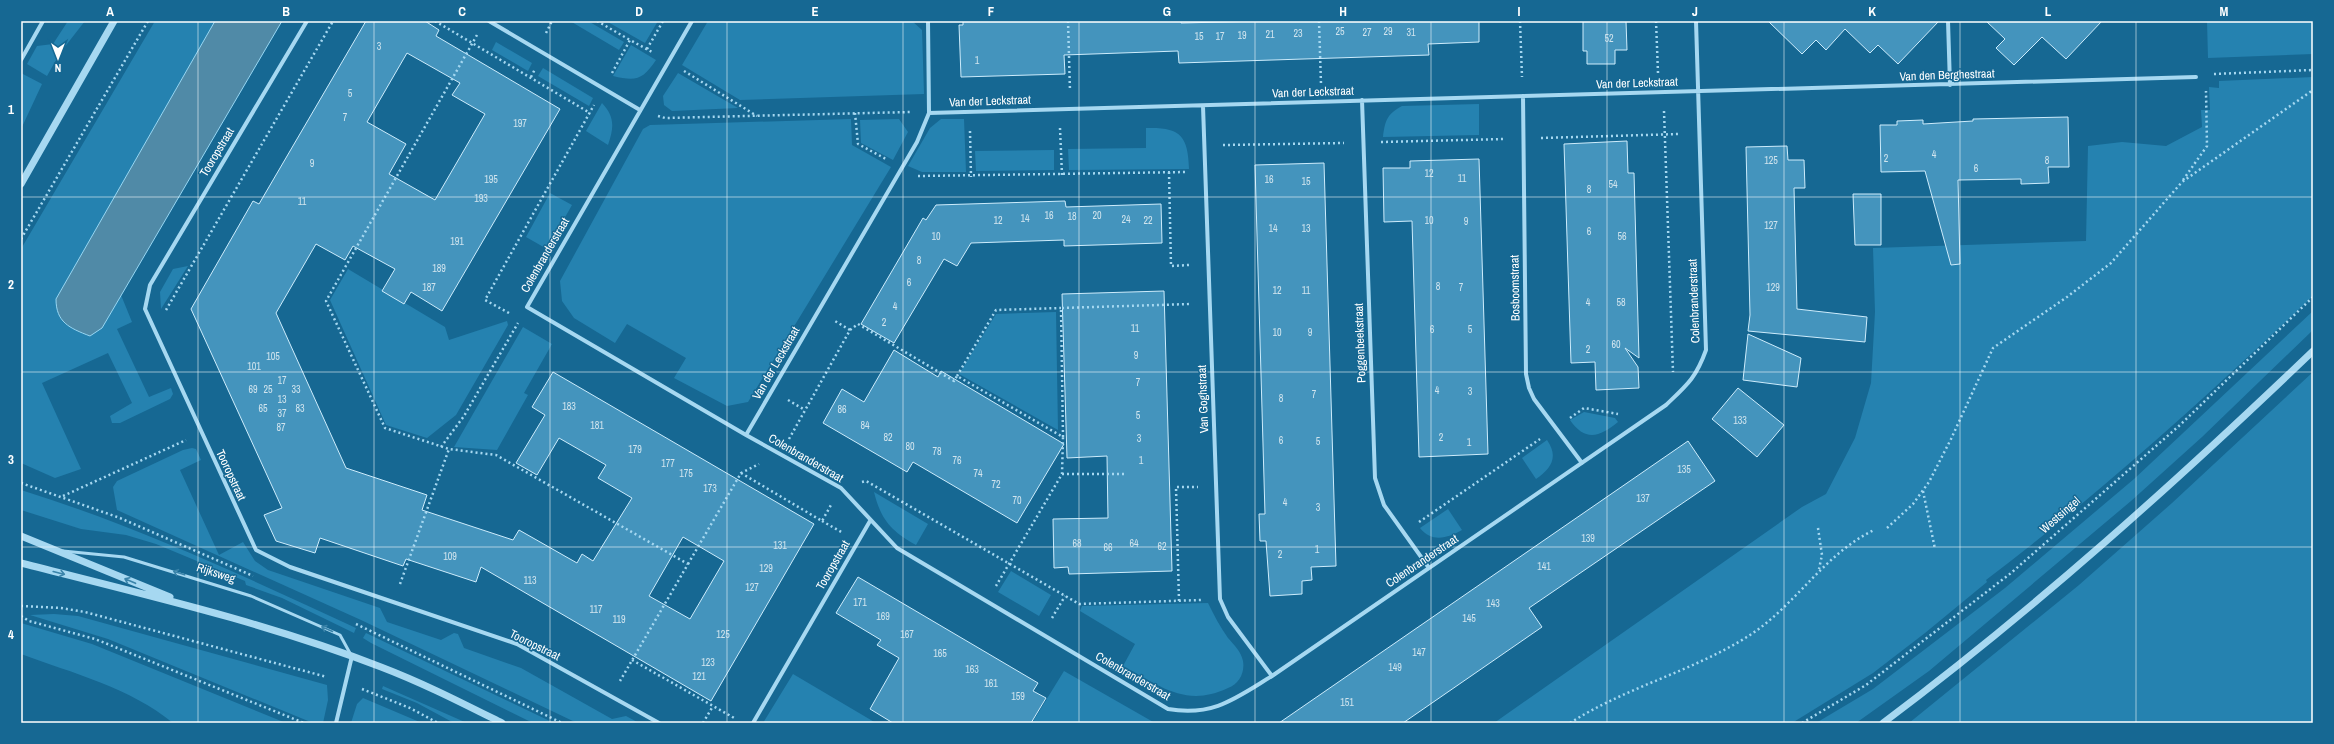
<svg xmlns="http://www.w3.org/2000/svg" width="2334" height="744" font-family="'Archivo Narrow',sans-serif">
	<rect width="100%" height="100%" fill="#166893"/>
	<path fill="#2582b0" d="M 68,21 L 85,21 L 60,53 L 47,76 L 27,64 L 37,46 L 53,44 Z
		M 155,21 L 215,21 L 56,299 L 102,328 L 121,295 L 132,322 L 117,329 L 149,397 L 171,388 L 173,394 L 170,399 L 120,423 L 112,423 L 110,416 L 132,403 L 108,353 L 42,383 L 81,469 L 55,478 L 21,463 L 21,249 Z
		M 570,21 L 588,21 L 624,42 L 619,50 Z
		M 606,21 L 658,21 L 645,43 Z
		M 708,21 L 912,21 L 922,30 L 924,94 L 740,100 L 682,65 Z
		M 2207,21 L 2313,21 L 2313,54 L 2208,58 Z
		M 496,42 L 532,63 L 528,71 L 492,50 Z
		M 631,45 L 656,60 C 643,79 637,82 613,76 Z
		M 543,68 L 593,98 L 589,106 L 538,76 Z
		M 21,73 L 42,84 L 21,129 Z
		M 678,73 L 738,108 L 672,111 L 664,105 L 663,96 Z
		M 2313,77 L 2313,296 C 2208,395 2101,493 1986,580 L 1987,582 L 1925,633 L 1873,673 L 1792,723 L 1494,723 L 1802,507 L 1826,494 L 1855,438 L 1871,383 L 1875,312 L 1873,248 L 2086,241 L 2088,146 L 2122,142 L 2166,146 L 2202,127 L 2201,110 L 2210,110 L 2209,87 L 2219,88 L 2219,81 Z
		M 602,103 C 615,117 614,127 608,145 L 586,131 Z
		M 1479,104 L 1479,135 L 1383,137 C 1385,121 1387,114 1402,106 Z
		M 851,119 L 852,145 L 891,167 L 748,402 L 727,406 L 674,378 L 686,358 L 627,324 L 615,343 L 574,318 L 562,301 L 560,281 L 643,129 L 650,125 Z
		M 899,119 L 908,132 L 893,160 L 861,143 L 860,120 Z
		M 941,119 L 964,119 L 966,172 L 922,172 L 908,166 L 930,128 Z
		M 1146,128 C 1180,127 1188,135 1189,169 L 1069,170 L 1068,149 L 1146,148 Z
		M 1054,150 L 1054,170 L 976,171 L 975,151 Z
		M 550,193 L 572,205 L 547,249 L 526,237 Z
		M 188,266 L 161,309 L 160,292 L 173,269 Z
		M 348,269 L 445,327 L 449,340 L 507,321 L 508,325 L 456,415 L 427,438 L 386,425 L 330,300 Z
		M 2313,311 L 2313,330 L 2202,437 L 2131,501 L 1929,671 L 1856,723 L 1816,723 L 1873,689 L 2005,588 L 2134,479 Z
		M 1056,312 L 1058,430 L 959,374 L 996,314 Z
		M 523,327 L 552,344 L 524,393 L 528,395 L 497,450 L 454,447 Z
		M 2313,372 L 2313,723 L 1909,723 L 2079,585 L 2172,503 Z
		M 1584,412 L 1615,418 L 1618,422 C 1600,437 1585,442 1570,420 Z
		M 1547,440 C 1559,457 1551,469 1536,479 L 1522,458 Z
		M 192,448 L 196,449 L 201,460 L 180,470 L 219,555 L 243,542 L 255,561 L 268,570 L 380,608 L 387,622 L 441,640 L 454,633 L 458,634 L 464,648 L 521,668 L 612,719 L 626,716 L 639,723 L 577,723 L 361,620 L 117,510 L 113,487 L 117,481 L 183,450 Z
		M 21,490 C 137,526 246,577 356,628 L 354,633 L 282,598 L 246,585 L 245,581 L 156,544 L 126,535 L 81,529 L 21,510 Z
		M 874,492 L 928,524 L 916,545 C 891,531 881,520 874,492 Z
		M 1448,509 L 1462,530 C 1448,538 1432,543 1420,528 Z
		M 1011,571 L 1051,595 L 1039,616 L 998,592 Z
		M 1208,603 C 1214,615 1220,627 1228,638 C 1234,645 1241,651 1243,661 C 1245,673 1239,684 1228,688 C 1186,708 1160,686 1123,666 L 1135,644 L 1080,611 L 1082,606 Z
		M 54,614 L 78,616 L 327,685 L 328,700 L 323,723 L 313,723 L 108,639 L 30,615 Z
		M 21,623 L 92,644 L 286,723 L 173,723 C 131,688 72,673 21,654 Z
		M 366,633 L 554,723 L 533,723 L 371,643 L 363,638 Z
		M 1064,671 L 1155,723 L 1032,723 Z
		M 793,674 L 876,723 L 763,723 Z
		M 383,686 L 467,723 L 454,723 L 417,703 L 382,689 Z
		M 363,698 L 422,723 L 351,723 L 357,704 Z"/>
	<path fill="#508aa7" stroke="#98d7f3" d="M 215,21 L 282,21 L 102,328 L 90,336 C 69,328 56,322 56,299 Z"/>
	<path fill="#4494bd" stroke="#cdecfc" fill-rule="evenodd" d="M 366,21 L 425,21 L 439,30 L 436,36 L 560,109 L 442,311 L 411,292 L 404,304 L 382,291 L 395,269 L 353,246 L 345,260 L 316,244 L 276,313 L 346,468 L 427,495 L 422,510 L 513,540 L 519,530 L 577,563 L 582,554 L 593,561 L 632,498 L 598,478 L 606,465 L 559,438 L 537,475 L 516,463 L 545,415 L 532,407 L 553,372 L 814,524 L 711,701 L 481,567 L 476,582 L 406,559 L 403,566 L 320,538 L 315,553 L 276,541 L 264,515 L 282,508 L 191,309 L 253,201 L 259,204 ZM 407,53 L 460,83 L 452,95 L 485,114 L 435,200 L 389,174 L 406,144 L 367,122 ZM 683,537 L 724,561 L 690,619 L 649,596 Z
		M 963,21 L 1181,21 L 1181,23 L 1263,21 L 1479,21 L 1479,42 L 1428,44 L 1429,55 L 1179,63 L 1178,51 L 1064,55 L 1065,74 L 961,77 L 959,25 L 963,25 Z
		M 1583,21 L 1626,21 L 1627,50 L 1615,50 L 1615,64 L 1587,64 L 1587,51 L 1583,51 Z
		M 1768,21 L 1939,21 L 1898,64 L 1878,45 L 1870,53 L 1845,29 L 1826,50 L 1816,40 L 1802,54 Z
		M 1986,21 L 2102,21 L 2066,59 L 2042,37 L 2014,65 L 1996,48 L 2005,39 Z
		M 2068,117 L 2069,167 L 2048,167 L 2049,183 L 2021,184 L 2021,179 L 1958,180 L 1960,264 L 1951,265 L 1925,171 L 1881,172 L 1880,125 L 1897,125 L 1897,121 L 1923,120 L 1923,124 L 1973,121 L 1973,119 Z
		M 1627,141 L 1628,173 L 1634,173 L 1639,358 L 1625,348 L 1638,367 L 1639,388 L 1596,390 L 1595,362 L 1571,363 L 1564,144 Z
		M 1787,146 L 1788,160 L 1804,160 L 1805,188 L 1794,188 L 1797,309 L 1867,317 L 1865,342 L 1748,331 L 1750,315 L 1746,147 Z
		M 1479,159 L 1488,454 L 1419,457 L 1412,221 L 1384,222 L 1383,168 L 1410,168 L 1410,161 Z
		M 1324,163 L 1336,566 L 1311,567 L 1312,580 L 1302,581 L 1302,594 L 1270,596 L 1266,541 L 1260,541 L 1259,514 L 1265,514 L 1255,165 Z
		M 1853,194 L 1881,194 L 1881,245 L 1855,245 Z
		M 1065,201 L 1066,207 L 1161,204 L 1162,243 L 1064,246 L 1064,240 L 971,243 L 957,266 L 944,259 L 894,343 L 861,324 L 923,218 L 926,220 L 936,205 Z
		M 1164,291 L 1172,571 L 1069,574 L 1068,567 L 1054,568 L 1053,519 L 1108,518 L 1107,456 L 1067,458 L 1062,294 Z
		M 1748,334 L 1801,358 L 1797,387 L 1743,380 Z
		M 894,350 L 938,377 L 941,371 L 1064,444 L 1017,523 L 913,462 L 907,472 L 823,423 L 842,389 L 864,402 Z
		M 1738,388 L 1784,425 L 1757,457 L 1712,419 Z
		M 1688,441 L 1715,481 L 1529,608 L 1542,627 L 1403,723 L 1279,723 Z
		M 858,577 L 1038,683 L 1033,691 L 1046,698 L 1031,723 L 893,723 L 870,709 L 899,658 L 877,645 L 881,640 L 836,613 Z"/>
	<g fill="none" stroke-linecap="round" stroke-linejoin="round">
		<path stroke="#a6d8f1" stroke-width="2.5" stroke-dasharray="2 3" stroke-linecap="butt" d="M 435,21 L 590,113
			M 597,21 L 630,40
			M 1068,21 L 1070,91
			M 1319,21 L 1321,84
			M 1520,21 L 1522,77
			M 1656,21 L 1658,73
			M 546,33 L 552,21
			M 477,35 L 326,301 L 385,428 L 449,449 L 496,455 L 688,564 L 620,681
			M 647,49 L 663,21
			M 684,71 L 757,116
			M 612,73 L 630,40 L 652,52
			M 2214,74 L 2313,70
			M 531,77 L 535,69
			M 1664,111 L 1673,372
			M 855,113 L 858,144 L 886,159
			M 658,116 L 665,118 L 910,112
			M 1060,128 L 1062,175
			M 970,131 L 971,177
			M 1541,138 L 1680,134
			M 1381,142 L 1504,139
			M 1223,145 L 1344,143
			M 1169,172 L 1171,266 L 1189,265
			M 918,176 L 1187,172
			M 2183,180 L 2207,146 L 2206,91
			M 21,239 L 148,21
			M 166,310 L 333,21
			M 509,313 L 485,300 L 594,105
			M 850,330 L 858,324 L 954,381 L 957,376 L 1063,437 L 1062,474 L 996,586
			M 957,376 L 996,310 L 1061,308
			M 788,400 L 805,410
			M 1570,418 L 1584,408 L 1618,414
			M 1063,437 L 1061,308 L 1191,304
			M 789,439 L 850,330 L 835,321
			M 441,447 L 464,416 L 518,323
			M 741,473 L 822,521 L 831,505
			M 1062,474 L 1124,474
			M 862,482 L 866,481 L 1079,604 L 1202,600
			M 21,483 L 120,518 L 253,576
			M 1923,491 L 1935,549
			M 63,496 L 186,440
			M 822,521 L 843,533
			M 1419,522 L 1540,439
			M 1818,528 L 1822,555 L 1819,569
			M 1887,528 L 1913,504 L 1929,482 L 1951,439 L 1993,348 L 2067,297 L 2111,263 L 2182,182 L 2313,90
			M 688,564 L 741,473 L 759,464
			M 400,584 L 449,449
			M 1179,601 L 1176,487 L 1198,487
			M 21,606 L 61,608 L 85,612 L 327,677
			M 21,616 L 29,621 L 95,639 L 304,723
			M 1052,618 L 1065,596
			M 356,624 L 562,723
			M 632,660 L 736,719
			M 362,689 L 410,708 L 438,723
			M 703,723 L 713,706
			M 1570,723 C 1626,687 1694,671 1750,635 C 1796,605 1824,554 1874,530
			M 1802,723 L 1866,685 L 2011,573 L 2180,425 L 2313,297"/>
		<path stroke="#a6d8f1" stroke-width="3" d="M 63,551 L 124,557 L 251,596 L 340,635 L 351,655"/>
		<path stroke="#a6d8f1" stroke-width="4" d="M 307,21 L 150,285 L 145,309 L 256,550 L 290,567 L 517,644 L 659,723
			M 489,21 L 640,110
			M 692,21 L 527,307 L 746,435 L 841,488 L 897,548 L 1168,709 C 1213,717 1236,698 1272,676 L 1666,405 C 1687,385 1696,378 1706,350 L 1696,21
			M 928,21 L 929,113 L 2196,77
			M 1948,21 L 1950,85
			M 21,60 L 43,21
			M 1523,96 L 1526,374 L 1529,388 L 1534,399 L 1582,463
			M 1362,100 L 1375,478 L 1384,505 L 1429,568
			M 1203,106 L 1220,599 L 1228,617 L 1272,676
			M 746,435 L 917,142 L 929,113
			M 336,723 L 352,656
			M 753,723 L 870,521"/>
		<path stroke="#a6d8f1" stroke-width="7" d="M 21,184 L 114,21
			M 21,536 L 170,597
			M 21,563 C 142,594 265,622 381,667 C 423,683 462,703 502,723
			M 1883,723 C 2035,609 2176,482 2313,351"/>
	</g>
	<defs><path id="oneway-shaft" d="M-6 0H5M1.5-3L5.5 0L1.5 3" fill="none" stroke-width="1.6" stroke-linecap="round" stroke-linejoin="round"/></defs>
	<g stroke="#3a84aa">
		<use href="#oneway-shaft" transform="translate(59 573) rotate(14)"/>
		<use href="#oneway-shaft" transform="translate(179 573) rotate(-162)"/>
		<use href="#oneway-shaft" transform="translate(130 581) rotate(-157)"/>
		<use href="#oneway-shaft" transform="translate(327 629) rotate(-156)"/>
	</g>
	<path fill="none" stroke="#fff" stroke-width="1" stroke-opacity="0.55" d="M 198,21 L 198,723M 374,21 L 374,723M 550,21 L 550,723M 727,21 L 727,723M 903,21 L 903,723M 1079,21 L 1079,723M 1255,21 L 1255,723M 1431,21 L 1431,723M 1607,21 L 1607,723M 1784,21 L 1784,723M 1960,21 L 1960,723M 2136,21 L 2136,723M 21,197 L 2313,197M 21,372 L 2313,372M 21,547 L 2313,547"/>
	<g text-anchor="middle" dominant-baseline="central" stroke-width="3" stroke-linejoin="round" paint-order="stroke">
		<g font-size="10" fill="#d0e4ee">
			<text x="1340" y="31">25</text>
			<text x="1388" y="31">29</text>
			<text x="1367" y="32">27</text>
			<text x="1411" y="32">31</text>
			<text x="1298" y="33">23</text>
			<text x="1270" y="34">21</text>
			<text x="1242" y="35">19</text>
			<text x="1199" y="36">15</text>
			<text x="1220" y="36">17</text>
			<text x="1609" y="38">52</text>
			<text x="379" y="46">3</text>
			<text x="977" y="60">1</text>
			<text x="350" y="93">5</text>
			<text x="345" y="117">7</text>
			<text x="520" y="123">197</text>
			<text x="1934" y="154">4</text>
			<text x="1886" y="158">2</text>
			<text x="1771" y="160">125</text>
			<text x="2047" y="160">8</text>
			<text x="312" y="163">9</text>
			<text x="1976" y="168">6</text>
			<text x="1429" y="173">12</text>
			<text x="1462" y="178">11</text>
			<text x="491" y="179">195</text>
			<text x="1269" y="179">16</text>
			<text x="1306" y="181">15</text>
			<text x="1613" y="184">54</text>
			<text x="1589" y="189">8</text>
			<text x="481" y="198">193</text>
			<text x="302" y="201">11</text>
			<text x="1049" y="215">16</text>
			<text x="1097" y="215">20</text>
			<text x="1072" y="216">18</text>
			<text x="1025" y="218">14</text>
			<text x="1126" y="219">24</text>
			<text x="998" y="220">12</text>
			<text x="1148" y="220">22</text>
			<text x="1429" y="220">10</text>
			<text x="1466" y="221">9</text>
			<text x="1771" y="225">127</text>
			<text x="1273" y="228">14</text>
			<text x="1306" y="228">13</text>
			<text x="1589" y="231">6</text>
			<text x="936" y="236">10</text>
			<text x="1622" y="236">56</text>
			<text x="457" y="241">191</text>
			<text x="919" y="260">8</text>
			<text x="439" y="268">189</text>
			<text x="909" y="282">6</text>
			<text x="1438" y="286">8</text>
			<text x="429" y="287">187</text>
			<text x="1461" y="287">7</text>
			<text x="1773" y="287">129</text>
			<text x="1277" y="290">12</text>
			<text x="1306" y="290">11</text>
			<text x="1588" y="302">4</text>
			<text x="1621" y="302">58</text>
			<text x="895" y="306">4</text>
			<text x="884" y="322">2</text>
			<text x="1135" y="328">11</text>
			<text x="1432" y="329">6</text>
			<text x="1470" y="329">5</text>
			<text x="1277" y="332">10</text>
			<text x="1310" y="332">9</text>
			<text x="1616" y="344">60</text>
			<text x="1588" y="349">2</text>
			<text x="1136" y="355">9</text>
			<text x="273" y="356">105</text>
			<text x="254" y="366">101</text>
			<text x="282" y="380">17</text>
			<text x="1138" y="382">7</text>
			<text x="253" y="389">69</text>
			<text x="268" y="389">25</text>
			<text x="296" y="389">33</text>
			<text x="1437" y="390">4</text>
			<text x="1470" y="391">3</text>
			<text x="1314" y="394">7</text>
			<text x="1281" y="398">8</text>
			<text x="282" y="399">13</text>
			<text x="569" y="406">183</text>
			<text x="263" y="408">65</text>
			<text x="300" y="408">83</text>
			<text x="842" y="409">86</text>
			<text x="282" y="413">37</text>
			<text x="1138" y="415">5</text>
			<text x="1740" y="420">133</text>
			<text x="597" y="425">181</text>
			<text x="865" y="425">84</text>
			<text x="281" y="427">87</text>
			<text x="888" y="437">82</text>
			<text x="1441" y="437">2</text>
			<text x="1139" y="438">3</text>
			<text x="1281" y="440">6</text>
			<text x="1318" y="441">5</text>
			<text x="1469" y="442">1</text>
			<text x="910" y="446">80</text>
			<text x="635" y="449">179</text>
			<text x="937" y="451">78</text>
			<text x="957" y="460">76</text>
			<text x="1141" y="460">1</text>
			<text x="668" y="463">177</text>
			<text x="1684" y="469">135</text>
			<text x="686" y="473">175</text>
			<text x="978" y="473">74</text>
			<text x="996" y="484">72</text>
			<text x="710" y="488">173</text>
			<text x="1643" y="498">137</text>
			<text x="1017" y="500">70</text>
			<text x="1285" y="502">4</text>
			<text x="1318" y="507">3</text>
			<text x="1588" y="538">139</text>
			<text x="1077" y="543">68</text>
			<text x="1134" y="543">64</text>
			<text x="780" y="545">131</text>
			<text x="1162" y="546">62</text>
			<text x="1108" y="547">66</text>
			<text x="1317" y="549">1</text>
			<text x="1280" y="554">2</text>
			<text x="450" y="556">109</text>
			<text x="1544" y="566">141</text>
			<text x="766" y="568">129</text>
			<text x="530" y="580">113</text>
			<text x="752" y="587">127</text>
			<text x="860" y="602">171</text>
			<text x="1493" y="603">143</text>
			<text x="596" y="609">117</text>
			<text x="883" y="616">169</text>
			<text x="1469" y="618">145</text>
			<text x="619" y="619">119</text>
			<text x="723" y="634">125</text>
			<text x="907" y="634">167</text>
			<text x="1419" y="652">147</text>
			<text x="940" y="653">165</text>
			<text x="708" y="662">123</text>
			<text x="1395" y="667">149</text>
			<text x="972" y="669">163</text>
			<text x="699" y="676">121</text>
			<text x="991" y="683">161</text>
			<text x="1018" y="696">159</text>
			<text x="1347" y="702">151</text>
		</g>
		<g font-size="12" fill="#fff" stroke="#166893">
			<text transform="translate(1947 75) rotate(-2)">Van den Berghestraat</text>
			<text transform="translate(1637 83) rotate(-2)">Van der Leckstraat</text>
			<text transform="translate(1313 92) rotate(-2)">Van der Leckstraat</text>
			<text transform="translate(990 101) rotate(-2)">Van der Leckstraat</text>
			<text transform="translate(217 152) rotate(-59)">Tooropstraat</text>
			<text transform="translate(545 255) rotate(-60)">Colenbranderstraat</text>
			<text transform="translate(1515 288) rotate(-91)">Bosboomstraat</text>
			<text transform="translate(1694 301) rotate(-92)">Colenbranderstraat</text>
			<text transform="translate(1360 343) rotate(-92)">Poggenbeekstraat</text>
			<text transform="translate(776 363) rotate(-60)">Van der Leckstraat</text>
			<text transform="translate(1203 399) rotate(-92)">Van Goghstraat</text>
			<text transform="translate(806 458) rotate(30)">Colenbranderstraat</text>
			<text transform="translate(231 475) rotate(65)">Tooropstraat</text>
			<text transform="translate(2060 515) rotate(-41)">Westsingel</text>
			<text transform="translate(1422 561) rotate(-34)">Colenbranderstraat</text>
			<text transform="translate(833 565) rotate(-60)">Tooropstraat</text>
			<text transform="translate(216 573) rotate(18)">Rijksweg</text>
			<text transform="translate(535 645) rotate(26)">Tooropstraat</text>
			<text transform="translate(1133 676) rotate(30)">Colenbranderstraat</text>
		</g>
	</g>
	<rect width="2334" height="744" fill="none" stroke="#166893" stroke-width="44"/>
	<g transform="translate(58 58) rotate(180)" stroke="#166893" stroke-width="3" paint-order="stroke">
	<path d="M0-3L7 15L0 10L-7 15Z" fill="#ffffff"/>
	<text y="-6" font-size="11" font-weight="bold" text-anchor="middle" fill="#ffffff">N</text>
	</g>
	<rect x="22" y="22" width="2290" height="700" fill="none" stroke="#fff" stroke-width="1.5"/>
	<g font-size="13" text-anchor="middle" font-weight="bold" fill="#fff">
		<text x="110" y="16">A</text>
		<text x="286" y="16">B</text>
		<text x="462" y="16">C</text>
		<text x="639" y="16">D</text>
		<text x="815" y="16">E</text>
		<text x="991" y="16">F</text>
		<text x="1167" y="16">G</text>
		<text x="1343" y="16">H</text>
		<text x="1519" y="16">I</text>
		<text x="1695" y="16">J</text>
		<text x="1872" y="16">K</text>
		<text x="2048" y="16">L</text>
		<text x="2224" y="16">M</text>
		<text x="11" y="114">1</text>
		<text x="11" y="289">2</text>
		<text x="11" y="464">3</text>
		<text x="11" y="639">4</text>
	</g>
</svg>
